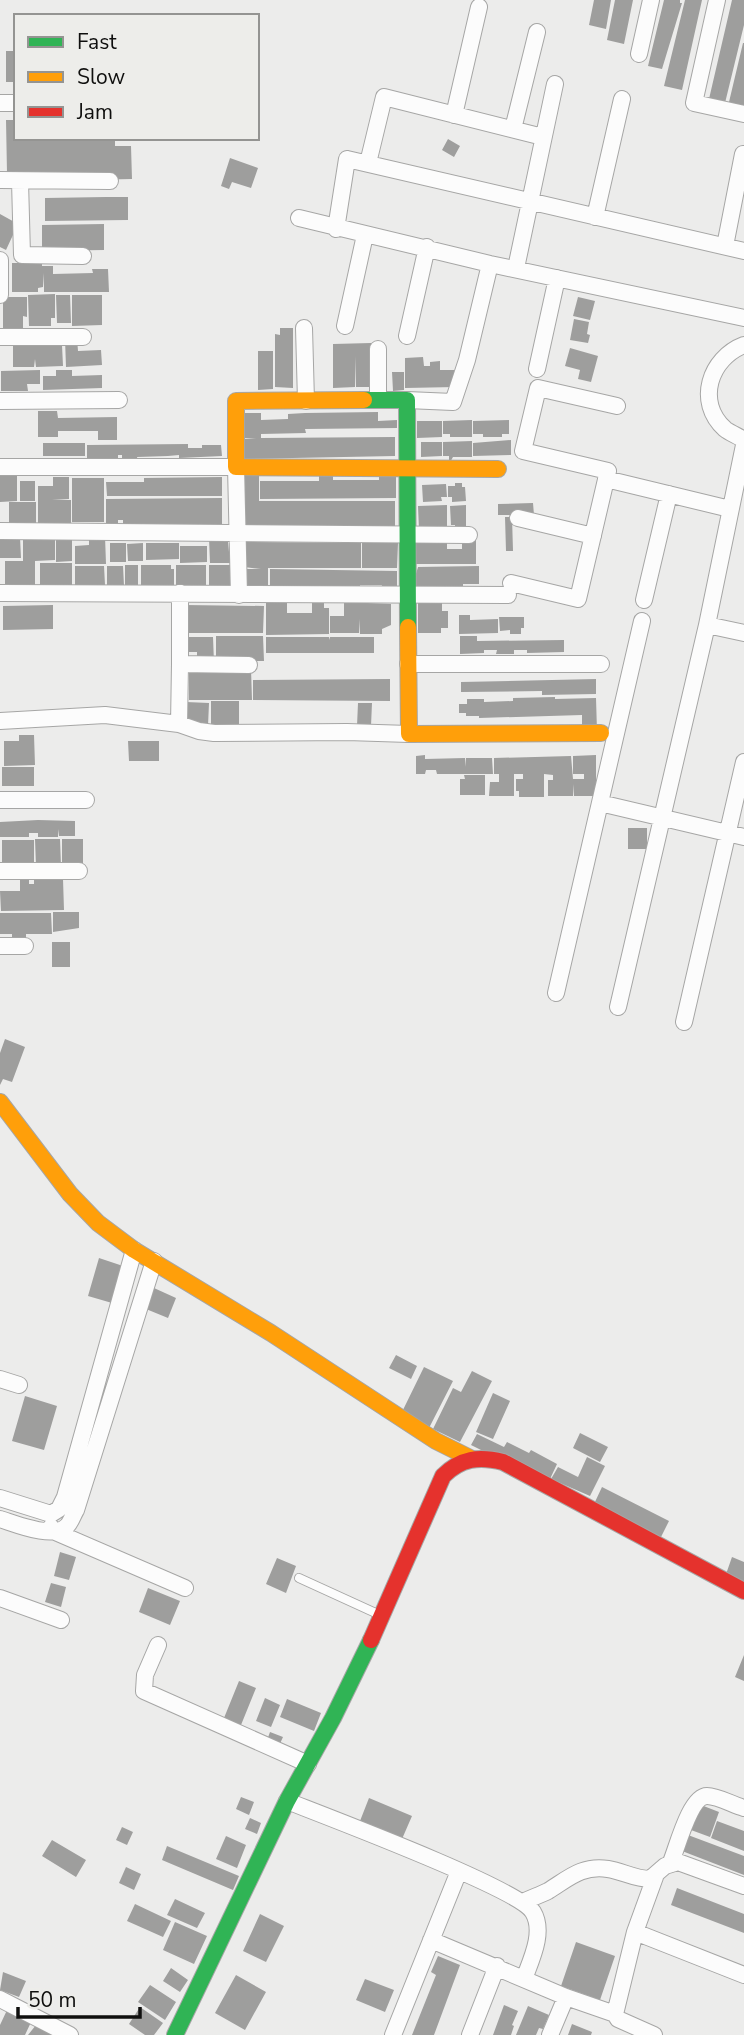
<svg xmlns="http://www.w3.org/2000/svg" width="744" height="2035" font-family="'Nunito Sans',sans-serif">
	<rect width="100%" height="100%" fill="#ececeb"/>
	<path fill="#9e9e9d" d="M 594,0 L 611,0 L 606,29 L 589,25 Z
		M 615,0 L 633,0 L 624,44 L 607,40 Z
		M 664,0 L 680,0 L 680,3 L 682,3 L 662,69 L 648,66 Z
		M 685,0 L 702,0 L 682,90 L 664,86 Z
		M 732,0 L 744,0 L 744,25 L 725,103 L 709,99 Z
		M 743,43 L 744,43 L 744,106 L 729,102 Z
		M 6,51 L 16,51 L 16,82 L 6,82 Z
		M 6,120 L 16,120 L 16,138 L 115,138 L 115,146 L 131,146 L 132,179 L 86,180 L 46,176 L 46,172 L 7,173 Z
		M 448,139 L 460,146 L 454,157 L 442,150 Z
		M 230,158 L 258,168 L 251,188 L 232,182 L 229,189 L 221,186 Z
		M 106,197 L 128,197 L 128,220 L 45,221 L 45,198 Z
		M 0,214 L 18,224 L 6,250 L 0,247 Z
		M 104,224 L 104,250 L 42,251 L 42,225 Z
		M 12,263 L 42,263 L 42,266 L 53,266 L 53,274 L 93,273 L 92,269 L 108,269 L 109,292 L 44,292 L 44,273 L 43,287 L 38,288 L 38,292 L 12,292 Z
		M 55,294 L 55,318 L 51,318 L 51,326 L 29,326 L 28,295 Z
		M 56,295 L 70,295 L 71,323 L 57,323 Z
		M 72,295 L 102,295 L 102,325 L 72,326 Z
		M 3,297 L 27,297 L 27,317 L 23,316 L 23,328 L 3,328 Z
		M 578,297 L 595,301 L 590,320 L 573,316 Z
		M 574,319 L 589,322 L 587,334 L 590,335 L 588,343 L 570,340 Z
		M 280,328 L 293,328 L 293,388 L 275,387 L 275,334 L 280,335 Z
		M 77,338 L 78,351 L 101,350 L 102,365 L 66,367 L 65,339 Z
		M 13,342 L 45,342 L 45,345 L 62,345 L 63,366 L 36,367 L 35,359 L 34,367 L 13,367 Z
		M 371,343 L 371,387 L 356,387 L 355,356 L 355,387 L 333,388 L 333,344 Z
		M 570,348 L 598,356 L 591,382 L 578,379 L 580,370 L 565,366 Z
		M 258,351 L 273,351 L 273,389 L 258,390 Z
		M 423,357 L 424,366 L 430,366 L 430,362 L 440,361 L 440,370 L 454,370 L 455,387 L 405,388 L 405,358 Z
		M 40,370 L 40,384 L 27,384 L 28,391 L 1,391 L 1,371 Z
		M 56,370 L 72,370 L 72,376 L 102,375 L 102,388 L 43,390 L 43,376 L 56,376 Z
		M 392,372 L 404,372 L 404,390 L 393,391 Z
		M 38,411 L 57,411 L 58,418 L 117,417 L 117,440 L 98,440 L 98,431 L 58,431 L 58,437 L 38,437 Z
		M 378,412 L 378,421 L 397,420 L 397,428 L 305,429 L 306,433 L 261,434 L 261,438 L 395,437 L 395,456 L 243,459 L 243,439 L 256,438 L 242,438 L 241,413 L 261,413 L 261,420 L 288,419 L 288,414 L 305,413 Z
		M 472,420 L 472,437 L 450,437 L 450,434 L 443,434 L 443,421 Z
		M 509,420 L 509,434 L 502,434 L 502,437 L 483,437 L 483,434 L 473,434 L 473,421 Z
		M 417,421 L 442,421 L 442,437 L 417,438 Z
		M 511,440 L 511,455 L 473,456 L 473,443 Z
		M 472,441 L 472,457 L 453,457 L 449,464 L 449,456 L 443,456 L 443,442 Z
		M 421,442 L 442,442 L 442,456 L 421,457 Z
		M 43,443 L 85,443 L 85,456 L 43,456 Z
		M 188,444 L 188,448 L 202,448 L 202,445 L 221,445 L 222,456 L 179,458 L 179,455 L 168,456 L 137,457 L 138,461 L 122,461 L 122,455 L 118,455 L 118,464 L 110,464 L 110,458 L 94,458 L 94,462 L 87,462 L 87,445 Z
		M 17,474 L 17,501 L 0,502 L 0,475 Z
		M 244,476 L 259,476 L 259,501 L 395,501 L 395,527 L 244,531 Z
		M 319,476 L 333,476 L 333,480 L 379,480 L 379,476 L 396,476 L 396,498 L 260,499 L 260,481 L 319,481 Z
		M 53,477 L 69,477 L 69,499 L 52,500 L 71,500 L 71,523 L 38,523 L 38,486 L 53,486 Z
		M 222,477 L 222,496 L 107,496 L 106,482 L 144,482 L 144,478 Z
		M 72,478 L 104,478 L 104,522 L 72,522 Z
		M 20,481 L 35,481 L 35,501 L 20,501 Z
		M 455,483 L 462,483 L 462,487 L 465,487 L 466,501 L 452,502 L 452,497 L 448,497 L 448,486 L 455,486 Z
		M 446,484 L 447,497 L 441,497 L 442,501 L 423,502 L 422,485 Z
		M 222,498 L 222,530 L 123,526 L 123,520 L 118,520 L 118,528 L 106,528 L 106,499 Z
		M 9,502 L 36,502 L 36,529 L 9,524 Z
		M 533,503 L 534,515 L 498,515 L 498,504 Z
		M 447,505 L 447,529 L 419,530 L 418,506 Z
		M 466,505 L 466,531 L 455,532 L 455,525 L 451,525 L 450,506 Z
		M 505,517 L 512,517 L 513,551 L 506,551 Z
		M 55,536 L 55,560 L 35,561 L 35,589 L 5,589 L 5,561 L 23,561 L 23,537 Z
		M 105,536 L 106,564 L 75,564 L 75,546 L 89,545 L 89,537 Z
		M 0,537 L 20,537 L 21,558 L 0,558 Z
		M 416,537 L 447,541 L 447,549 L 462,549 L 462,537 L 476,537 L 476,564 L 416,564 Z
		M 209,538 L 224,538 L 224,542 L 228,542 L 229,552 L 232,552 L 232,563 L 210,563 Z
		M 56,539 L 72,539 L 72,561 L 56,562 Z
		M 244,542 L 361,543 L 361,568 L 268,568 L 268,593 L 241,593 L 241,569 L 261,569 L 244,567 Z
		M 110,543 L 126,543 L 126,562 L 110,562 Z
		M 143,543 L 143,561 L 128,561 L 127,544 Z
		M 146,543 L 179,543 L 179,559 L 146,560 Z
		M 362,543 L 398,543 L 397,568 L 362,568 Z
		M 180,546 L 207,546 L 207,562 L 180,563 Z
		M 40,563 L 72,563 L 72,588 L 40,589 Z
		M 125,565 L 138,565 L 138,585 L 125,585 Z
		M 141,565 L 171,565 L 171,569 L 174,569 L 174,585 L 141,586 Z
		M 176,565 L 206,565 L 206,585 L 176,585 Z
		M 209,565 L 233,565 L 233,592 L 209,593 Z
		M 75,566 L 104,566 L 105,585 L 75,585 Z
		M 107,566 L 123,566 L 124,586 L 107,586 Z
		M 479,566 L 479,584 L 463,584 L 463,591 L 411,591 L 418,567 Z
		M 270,569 L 397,571 L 397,590 L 381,590 L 382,585 L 360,585 L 360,590 L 270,589 Z
		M 442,601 L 442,611 L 448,611 L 448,628 L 441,628 L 441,633 L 418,633 L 418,602 Z
		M 324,602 L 324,608 L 329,608 L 329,634 L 266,635 L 266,603 L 287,603 L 287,613 L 312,613 L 312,603 Z
		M 344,602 L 391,604 L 391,625 L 382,629 L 382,634 L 360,634 L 359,619 L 359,633 L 330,633 L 330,616 L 344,616 Z
		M 53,605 L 53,629 L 3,630 L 3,606 Z
		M 185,605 L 264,606 L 263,633 L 185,633 Z
		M 459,615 L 470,615 L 470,620 L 498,619 L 498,633 L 459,634 Z
		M 499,617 L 524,617 L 524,628 L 521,628 L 521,634 L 510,634 L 510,630 L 500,631 Z
		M 216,636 L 263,636 L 264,661 L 216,661 Z
		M 460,636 L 477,636 L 477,641 L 564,640 L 564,652 L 527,653 L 527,650 L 514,650 L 514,654 L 496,654 L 497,650 L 484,650 L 484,653 L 460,654 Z
		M 183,637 L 213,637 L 214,663 L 197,663 L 197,652 L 183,652 Z
		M 266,637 L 329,637 L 330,640 L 330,637 L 374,637 L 374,653 L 266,653 Z
		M 251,669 L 252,700 L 189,700 L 189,673 Z
		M 390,679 L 390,701 L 253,700 L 253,680 Z
		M 596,679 L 596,694 L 542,695 L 542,691 L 461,692 L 461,682 Z
		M 555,697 L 555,699 L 596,698 L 597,731 L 582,731 L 582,715 L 479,718 L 479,716 L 466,716 L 466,713 L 459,713 L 459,704 L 467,704 L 467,699 L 484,699 L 484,702 L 513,701 L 513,698 Z
		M 211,701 L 239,701 L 239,727 L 211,727 Z
		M 186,702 L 209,703 L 208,726 L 185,726 Z
		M 358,703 L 372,703 L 371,726 L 357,726 Z
		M 19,735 L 34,735 L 35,765 L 4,766 L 4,741 L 19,741 Z
		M 128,741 L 159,741 L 159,761 L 129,761 Z
		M 425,755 L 425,759 L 465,758 L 465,767 L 466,758 L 492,758 L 493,774 L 437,774 L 436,770 L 426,770 L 425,774 L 416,774 L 416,756 Z
		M 596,755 L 596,796 L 574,796 L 573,784 L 573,796 L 548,796 L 548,780 L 553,780 L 553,775 L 544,774 L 544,797 L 519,797 L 519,791 L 516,791 L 516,779 L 523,779 L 523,765 L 523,774 L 514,774 L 514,796 L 489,796 L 490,782 L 499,782 L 499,774 L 494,774 L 494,758 L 571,756 L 573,779 L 584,779 L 584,774 L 573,774 L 573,756 Z
		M 2,767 L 34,767 L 34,786 L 2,786 Z
		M 464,775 L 485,775 L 485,795 L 460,795 L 460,779 L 465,779 Z
		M 38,820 L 75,821 L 75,836 L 59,836 L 58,829 L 58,837 L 38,837 L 38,833 L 29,833 L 29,837 L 0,837 L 0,822 Z
		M 628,828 L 647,828 L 647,849 L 628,849 Z
		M 35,839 L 60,839 L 61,866 L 36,866 Z
		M 62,839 L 83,839 L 83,865 L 62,865 Z
		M 2,840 L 34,840 L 34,863 L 28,862 L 29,867 L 2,867 Z
		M 29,879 L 29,884 L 34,884 L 34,879 L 63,879 L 64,910 L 1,911 L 0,891 L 20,891 L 20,880 Z
		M 53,912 L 79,912 L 79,928 L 53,932 Z
		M 0,913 L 51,913 L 52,934 L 26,934 L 26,938 L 12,938 L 12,934 L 0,934 Z
		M 52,942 L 70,942 L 70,967 L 52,967 Z
		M 5,1039 L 25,1047 L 12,1082 L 3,1079 L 0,1085 L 0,1053 Z
		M 99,1258 L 123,1266 L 112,1303 L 88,1296 Z
		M 154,1288 L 176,1298 L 168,1318 L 146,1309 Z
		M 396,1355 L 417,1366 L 411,1379 L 389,1368 Z
		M 424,1367 L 453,1381 L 429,1428 L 401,1414 Z
		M 472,1371 L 492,1381 L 460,1442 L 433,1429 L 453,1388 L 461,1392 Z
		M 493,1393 L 510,1401 L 493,1439 L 476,1432 Z
		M 25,1396 L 57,1406 L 44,1450 L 12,1441 Z
		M 580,1433 L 608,1447 L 600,1462 L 573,1448 Z
		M 477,1434 L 504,1447 L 507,1442 L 529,1453 L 531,1450 L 557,1464 L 550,1479 L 499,1459 L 471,1445 Z
		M 587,1457 L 605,1466 L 590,1496 L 551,1479 L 558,1467 L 578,1477 Z
		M 602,1487 L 669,1521 L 659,1541 L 594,1504 Z
		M 60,1552 L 76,1557 L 69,1580 L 54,1576 Z
		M 732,1557 L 744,1562 L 744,1584 L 725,1577 Z
		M 277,1558 L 296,1566 L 286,1593 L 266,1584 Z
		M 51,1583 L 66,1587 L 61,1607 L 45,1602 Z
		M 148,1588 L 180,1601 L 170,1625 L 139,1612 Z
		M 744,1655 L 744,1681 L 735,1677 Z
		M 239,1681 L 256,1688 L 241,1725 L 224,1718 Z
		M 265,1698 L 280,1705 L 271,1727 L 256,1721 Z
		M 287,1699 L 321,1713 L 314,1731 L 280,1717 Z
		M 270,1732 L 283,1737 L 278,1748 L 266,1743 Z
		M 241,1797 L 254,1802 L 249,1815 L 236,1809 Z
		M 369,1798 L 412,1816 L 402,1839 L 360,1821 Z
		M 701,1805 L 719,1812 L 710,1837 L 691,1830 Z
		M 250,1818 L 261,1823 L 257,1834 L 245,1829 Z
		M 717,1821 L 744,1831 L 744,1851 L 711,1838 Z
		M 122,1827 L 133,1832 L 127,1845 L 116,1840 Z
		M 688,1835 L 744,1856 L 744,1875 L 682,1851 Z
		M 226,1836 L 246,1845 L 237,1868 L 216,1859 Z
		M 52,1840 L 86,1860 L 76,1877 L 42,1856 Z
		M 167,1846 L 239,1876 L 233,1890 L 162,1860 Z
		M 126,1867 L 141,1874 L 134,1890 L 119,1883 Z
		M 677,1888 L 744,1914 L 744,1933 L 671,1905 Z
		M 175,1899 L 205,1913 L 197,1928 L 167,1915 Z
		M 135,1904 L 171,1921 L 163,1937 L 127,1921 Z
		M 260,1914 L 284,1926 L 266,1962 L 243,1951 Z
		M 175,1922 L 207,1936 L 194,1964 L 163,1950 Z
		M 576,1942 L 615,1956 L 600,2000 L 561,1986 Z
		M 438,1956 L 460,1965 L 434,2035 L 412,2035 L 436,1975 L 431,1972 Z
		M 171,1968 L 188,1980 L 180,1992 L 163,1981 Z
		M 3,1972 L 26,1981 L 19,1997 L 0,1990 Z
		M 236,1975 L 266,1992 L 245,2030 L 215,2013 Z
		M 365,1979 L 394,1990 L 385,2012 L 356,2000 Z
		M 150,1985 L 176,2002 L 165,2020 L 138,2002 Z
		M 504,2005 L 518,2011 L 512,2025 L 514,2026 L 511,2035 L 493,2035 Z
		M 528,2006 L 549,2015 L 543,2029 L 539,2028 L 536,2035 L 516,2035 Z
		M 140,2007 L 163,2023 L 154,2035 L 145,2035 L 129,2024 Z
		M 8,2008 L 32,2020 L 25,2035 L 0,2035 L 0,2025 Z
		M 572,2024 L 592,2032 L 591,2035 L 568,2035 Z
		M 36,2025 L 47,2033 L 49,2030 L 55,2035 L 28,2035 Z"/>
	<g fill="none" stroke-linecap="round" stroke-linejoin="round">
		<g stroke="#a6a6a5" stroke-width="10">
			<path id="lane" d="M 299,1578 L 380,1615"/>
		</g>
		<g stroke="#a6a6a5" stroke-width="18">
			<path id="street" d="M 717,0 L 694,103 L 744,114
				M 639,54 L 651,0
				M 0,103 L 16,103
				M 454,115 L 479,7
				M 513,129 L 537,32
				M 368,163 L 384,97 L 543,137
				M 0,180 L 110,181
				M 20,181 L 22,255 L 83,256
				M 595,217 L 622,99
				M 299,218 L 490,264 L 744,318
				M 336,229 L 347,159 L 744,251
				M 725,246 L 743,154
				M 0,260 L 0,295
				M 516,268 L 555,84
				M 345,326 L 365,235
				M 304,328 L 306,401
				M 407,336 L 427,247
				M 0,337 L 83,337
				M 744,345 C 710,358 695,402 725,429 C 730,433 738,436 744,440
				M 378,349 L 378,400
				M 537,369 L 557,278
				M 407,400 L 453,402 L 467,360 L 490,264
				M 0,401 L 119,400
				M 744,445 L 707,625 L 744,633
				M 0,467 L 236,467 L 239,595
				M 606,479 L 730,509
				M 518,518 L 593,536
				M 0,531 L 469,535
				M 511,583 L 578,599 L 608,471 L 523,451 L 538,388 L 617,406
				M 0,593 L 508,595
				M 180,593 L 180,664 L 249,665
				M 644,600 L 669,494
				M 408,664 L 601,664
				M 0,721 L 105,715 L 179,724 L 199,731 L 214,733 L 347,732 L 409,734
				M 179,724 L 180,664
				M 0,800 L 86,800
				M 600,803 L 744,837
				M 0,871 L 79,871
				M 0,946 L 25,946
				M 556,993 L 642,621
				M 618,1007 L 707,625
				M 684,1022 L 744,762
				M 0,1379 L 19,1385
				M 0,1498 L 51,1514 L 59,1509 L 65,1497 L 134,1250
				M 0,1519 C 16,1524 54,1540 67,1526 C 71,1522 73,1515 76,1510 L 154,1261
				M 51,1527 L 53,1531 L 185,1588
				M 0,1598 L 61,1620
				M 158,1645 L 145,1675 L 144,1691 L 308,1764
				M 287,1801 C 325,1816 519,1889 533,1912 C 545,1932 531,1960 524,1979
				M 671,1862 C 677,1848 690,1796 707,1796 C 718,1796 733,1805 744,1808
				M 523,1902 C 531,1898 540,1895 548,1891 C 568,1879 581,1865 608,1869 C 622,1871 635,1879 650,1879 L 665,1866 L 678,1862 L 744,1886
				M 635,1932 L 744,1975
				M 431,1940 L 566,1997 L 615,2014 L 618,2019 L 654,2035
				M 0,1999 L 70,2035
				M 615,2014 L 635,1932 L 655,1877
				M 393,2035 L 459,1871
				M 470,2035 L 497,1966
				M 550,2035 L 566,1997"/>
		</g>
		<g stroke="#a6a6a5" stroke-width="18">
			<path id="fast" d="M 364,400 L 407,400 L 408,627
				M 175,2035 L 287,1801 L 333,1718 L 371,1640"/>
		</g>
		<g stroke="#a6a6a5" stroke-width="18">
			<path id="slow" d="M 364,400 L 236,401 L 236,467 L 498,469
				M 408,627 L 409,734 L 601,733
				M 0,1102 L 70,1194 L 98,1223 L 134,1250 L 271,1333 L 436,1441 L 470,1458"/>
		</g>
		<g stroke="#a6a6a5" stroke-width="18">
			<path id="jam" d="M 371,1640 L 443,1476 C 461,1458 479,1456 503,1462 L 744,1591"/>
		</g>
		<use href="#lane" stroke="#fcfcfc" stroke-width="8"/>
		<use href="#street" stroke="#fcfcfc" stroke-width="16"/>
		<use href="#fast" stroke="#30b455" stroke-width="16"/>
		<use href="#slow" stroke="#ff9f0a" stroke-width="16"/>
		<use href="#jam" stroke="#e5322d" stroke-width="16"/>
	</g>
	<rect x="14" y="14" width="245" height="126" fill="#ededea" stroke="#949492" stroke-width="2"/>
	<rect x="28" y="37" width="35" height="10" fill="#30b455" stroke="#949492" stroke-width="2"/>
	<text x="77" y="49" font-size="21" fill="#0f0f0e">Fast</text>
	<rect x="28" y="72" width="35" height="10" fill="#ff9f0a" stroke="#949492" stroke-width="2"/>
	<text x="77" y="84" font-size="21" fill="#0f0f0e">Slow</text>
	<rect x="28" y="107" width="35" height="10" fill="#e5322d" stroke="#949492" stroke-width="2"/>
	<text x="77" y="119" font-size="21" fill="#0f0f0e">Jam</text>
	<path d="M18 2007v10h122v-10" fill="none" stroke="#0f0f0e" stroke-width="3.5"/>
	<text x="28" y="2007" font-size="21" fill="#0f0f0e" stroke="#ededea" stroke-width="5" paint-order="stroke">50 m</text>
</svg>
